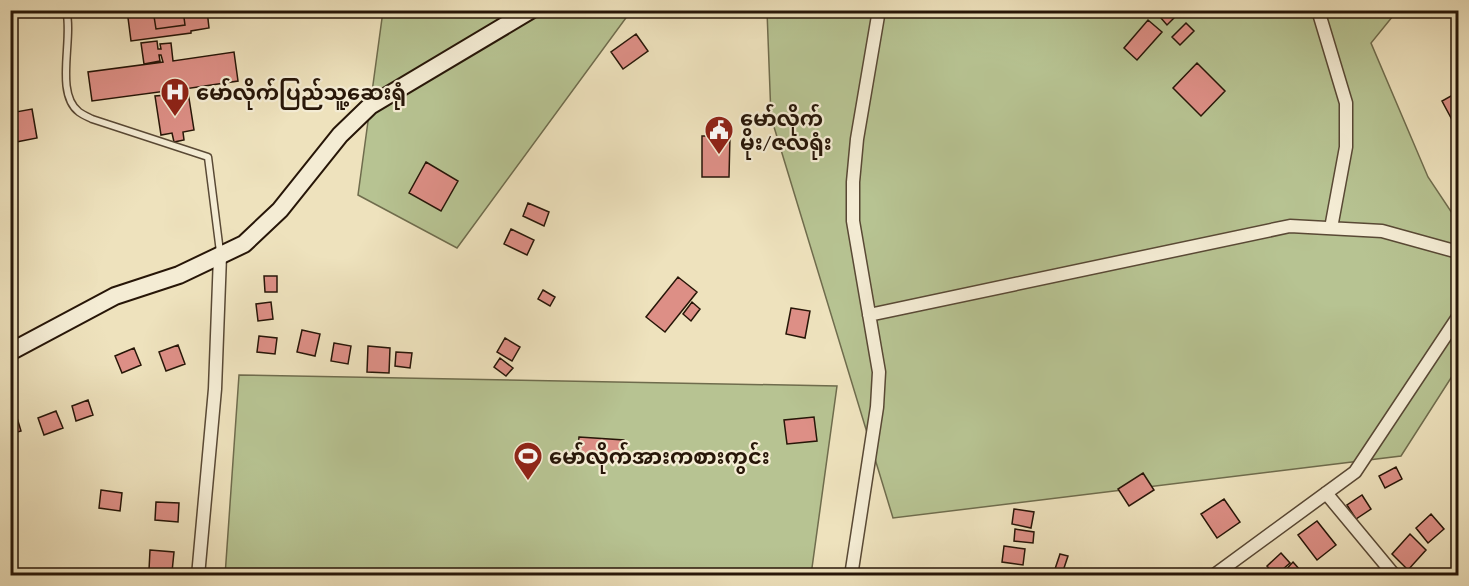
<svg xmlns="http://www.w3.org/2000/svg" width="1469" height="586" font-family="'EB Garamond','Noto Sans Myanmar',serif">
	<rect width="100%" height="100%" fill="#eee2bd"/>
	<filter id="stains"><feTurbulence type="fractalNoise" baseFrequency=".00333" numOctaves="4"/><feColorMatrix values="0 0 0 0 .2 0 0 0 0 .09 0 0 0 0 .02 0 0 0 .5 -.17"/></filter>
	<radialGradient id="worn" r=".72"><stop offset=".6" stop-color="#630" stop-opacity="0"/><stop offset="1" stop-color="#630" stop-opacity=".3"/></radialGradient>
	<path fill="#b7c392" stroke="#6f6c4d" stroke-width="1.5" d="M 383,11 L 631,11 L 457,248 L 358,195 Z
		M 767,11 L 1397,11 L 1371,43 L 1428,177 L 1458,222 L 1458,367 L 1401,456 L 893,518 L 771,117 Z
		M 239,375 L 837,386 L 811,575 L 225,576 Z"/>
	<path fill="#dd8f86" stroke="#271608" stroke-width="1.5" d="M 127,10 L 153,10 L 156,29 L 185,25 L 183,10 L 207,10 L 209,28 L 191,31 L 191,33 L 131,41 Z
		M 127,10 L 207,10 L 209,28 L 191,31 L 191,33 L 131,41 Z
		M 1154,10 L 1182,10 L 1167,25 Z
		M 1148,20 L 1162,32 L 1137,60 L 1124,48 Z
		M 1186,23 L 1194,31 L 1180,45 L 1172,37 Z
		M 636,34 L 648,51 L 623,69 L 611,52 Z
		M 157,41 L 158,49 L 161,49 L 160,44 L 171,43 L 173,61 L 234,52 L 238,81 L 177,90 L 178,93 L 188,92 L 194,130 L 183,132 L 184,140 L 174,142 L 172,133 L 161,135 L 155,96 L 167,95 L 166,91 L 92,101 L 88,72 L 163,62 L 161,55 L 159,55 L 160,61 L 144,64 L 141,43 Z
		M 1197,63 L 1225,91 L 1201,116 L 1173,88 Z
		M 1458,92 L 1458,131 L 1442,101 Z
		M 32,109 L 37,138 L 11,143 L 10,113 Z
		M 702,136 L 730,136 L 729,177 L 702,177 Z
		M 426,162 L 458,181 L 441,211 L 409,193 Z
		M 528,203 L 549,212 L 544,226 L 523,216 Z
		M 511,229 L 534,240 L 527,255 L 504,244 Z
		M 264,276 L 277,276 L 277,292 L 265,292 Z
		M 678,277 L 697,292 L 665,332 L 646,317 Z
		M 543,290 L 555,297 L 550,306 L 538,299 Z
		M 271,302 L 273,319 L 258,321 L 256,304 Z
		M 692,302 L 700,309 L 691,321 L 683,314 Z
		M 791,308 L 810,311 L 805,338 L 786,334 Z
		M 302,330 L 320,334 L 315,356 L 297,352 Z
		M 259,336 L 277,338 L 275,354 L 257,352 Z
		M 505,338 L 520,347 L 512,361 L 497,352 Z
		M 334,343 L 351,346 L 348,364 L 331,361 Z
		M 178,345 L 185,364 L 166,371 L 159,352 Z
		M 368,346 L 390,348 L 389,373 L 367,372 Z
		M 134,348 L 141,365 L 122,373 L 115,356 Z
		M 396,352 L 412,353 L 410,368 L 395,366 Z
		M 500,358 L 513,368 L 506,376 L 494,367 Z
		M 88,400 L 93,415 L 76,421 L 72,406 Z
		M 15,411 L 21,431 L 10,434 L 10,413 Z
		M 56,411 L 63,428 L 44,435 L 38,418 Z
		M 814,417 L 817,441 L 787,444 L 784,420 Z
		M 579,437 L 624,440 L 623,461 L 577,458 Z
		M 1396,467 L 1402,479 L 1385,488 L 1379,476 Z
		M 1143,473 L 1154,490 L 1129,506 L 1118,489 Z
		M 101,490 L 122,493 L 120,511 L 99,508 Z
		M 1362,495 L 1371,509 L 1356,519 L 1347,505 Z
		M 1224,499 L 1240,522 L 1217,538 L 1201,514 Z
		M 156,502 L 179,503 L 178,522 L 155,520 Z
		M 1014,509 L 1034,512 L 1031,528 L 1012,524 Z
		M 1431,514 L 1444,529 L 1428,543 L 1416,528 Z
		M 1317,521 L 1336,545 L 1317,560 L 1298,535 Z
		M 1015,529 L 1034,532 L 1033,543 L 1014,541 Z
		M 1410,534 L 1426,550 L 1408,570 L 1392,554 Z
		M 1004,546 L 1025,549 L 1023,565 L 1002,562 Z
		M 150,550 L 174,552 L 172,572 L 149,570 Z
		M 1281,553 L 1290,563 L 1275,576 L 1267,566 Z
		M 1060,554 L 1068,556 L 1063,571 L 1055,569 Z
		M 1293,562 L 1300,570 L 1295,576 L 1280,576 Z"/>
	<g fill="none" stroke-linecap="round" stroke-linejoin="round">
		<g stroke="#594935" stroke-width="9">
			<path id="service" d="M 66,10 C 74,38 54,93 79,112 C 83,115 88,117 92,119 L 208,157 L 220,252"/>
		</g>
		<g stroke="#594935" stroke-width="15">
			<path id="minor" d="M 1318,10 L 1346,103 L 1346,147 L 1331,228
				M 869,315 L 1290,226 L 1382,231 L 1458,252
				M 1326,493 L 1395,576
				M 198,576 L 215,389 L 220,256
				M 851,576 L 877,407 L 879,372 L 853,221 L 853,182 L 857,139 L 879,10
				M 1213,576 L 1355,472 L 1458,317"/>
		</g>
		<g stroke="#271608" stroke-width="20">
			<path id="secondary" d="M 10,352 L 115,296 L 179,275 L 244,244 L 280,210 L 340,135 L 370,106 L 531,10"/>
		</g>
		<use href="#service" stroke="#f4ecd4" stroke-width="6"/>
		<use href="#minor" stroke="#f4ecd4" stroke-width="12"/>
		<use href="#secondary" stroke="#f4ecd4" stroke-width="16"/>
	</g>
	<defs>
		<g id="hospital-pin" transform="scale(1.5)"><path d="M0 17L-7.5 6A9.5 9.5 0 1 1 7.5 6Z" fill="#8f2418" stroke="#f4ecd4"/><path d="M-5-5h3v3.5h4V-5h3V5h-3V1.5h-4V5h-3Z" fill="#fff"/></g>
		<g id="civic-pin" transform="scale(1.5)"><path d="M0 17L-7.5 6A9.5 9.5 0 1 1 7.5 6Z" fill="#8f2418" stroke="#f4ecd4"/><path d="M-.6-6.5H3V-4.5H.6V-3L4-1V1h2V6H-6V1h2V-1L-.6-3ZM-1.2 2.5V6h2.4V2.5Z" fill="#fff"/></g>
		<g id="stadium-pin" transform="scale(1.5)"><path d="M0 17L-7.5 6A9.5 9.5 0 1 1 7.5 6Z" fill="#8f2418" stroke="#f4ecd4"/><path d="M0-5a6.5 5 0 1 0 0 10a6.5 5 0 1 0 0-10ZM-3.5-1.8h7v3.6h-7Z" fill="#fff"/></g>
	</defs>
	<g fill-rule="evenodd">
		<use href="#hospital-pin" x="175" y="92"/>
		<use href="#civic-pin" x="719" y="130"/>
		<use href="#stadium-pin" x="528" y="456"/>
	</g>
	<g text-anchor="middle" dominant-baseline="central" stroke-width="4.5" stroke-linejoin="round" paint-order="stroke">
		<g font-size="21" font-weight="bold" fill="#271608" stroke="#f4ecd4" text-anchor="start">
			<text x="196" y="92">မော်လိုက်ပြည်သူ့ဆေးရုံ</text>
			<text x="740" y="118">မော်လိုက်<tspan x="740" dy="24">မိုး/ဇလရုံး</tspan></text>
			<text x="549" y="456">မော်လိုက်အားကစားကွင်း</text>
		</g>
	</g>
	<rect width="1469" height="586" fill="none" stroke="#eee2bd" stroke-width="36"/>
	<rect x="12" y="12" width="1445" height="562" fill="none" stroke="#271608" stroke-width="3"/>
	<rect x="18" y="18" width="1433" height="550" fill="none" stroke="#271608" stroke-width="1.5"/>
	<rect width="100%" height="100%" filter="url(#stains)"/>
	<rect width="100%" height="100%" fill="url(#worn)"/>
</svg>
